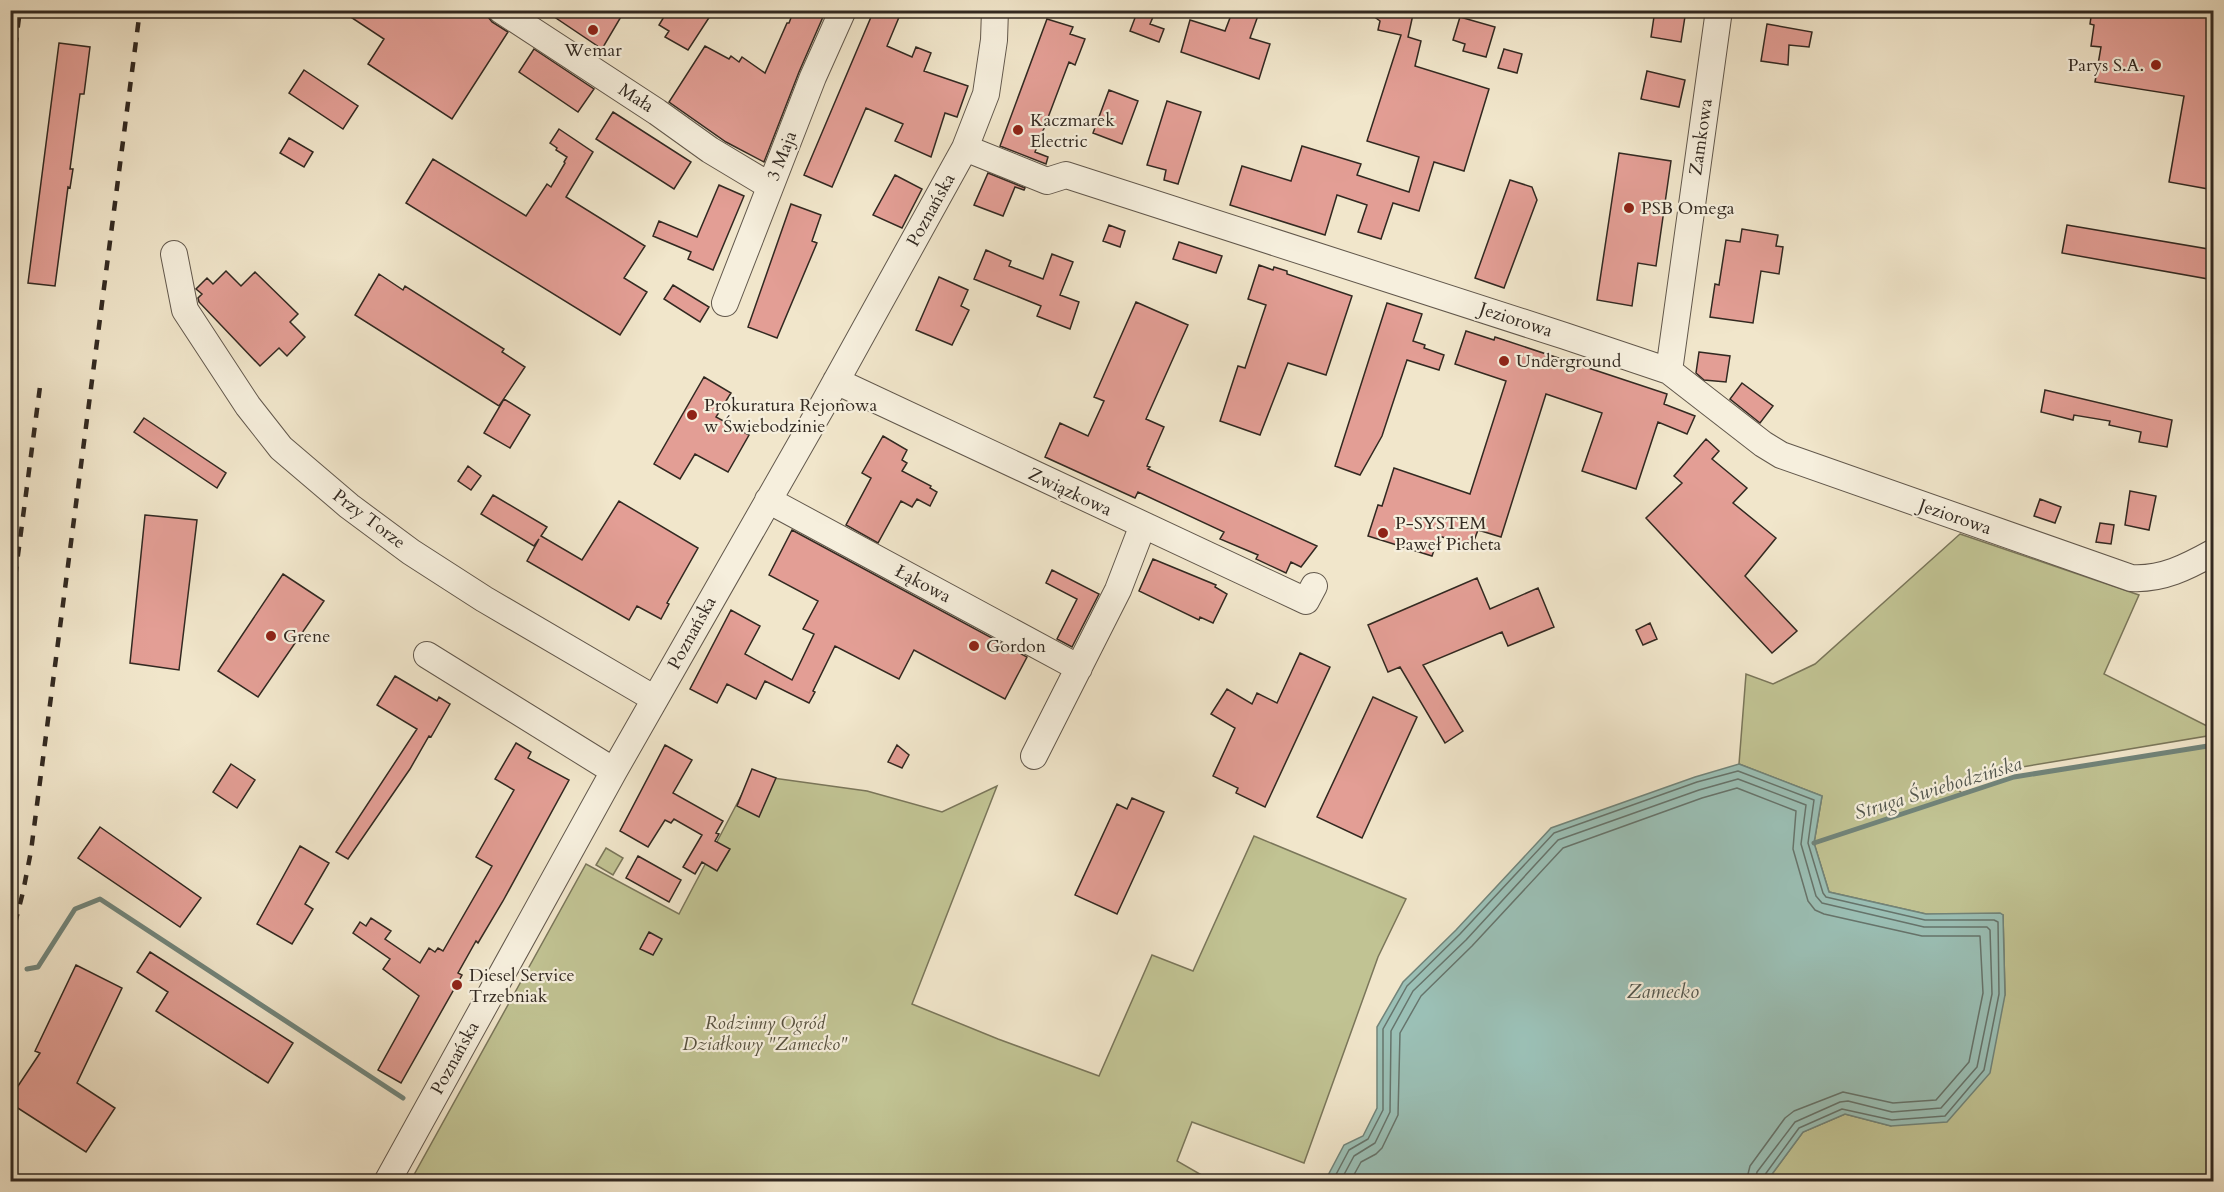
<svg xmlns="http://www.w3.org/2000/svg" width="2224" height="1192" font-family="Cardo,serif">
	<rect width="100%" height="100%" fill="#f1e6cb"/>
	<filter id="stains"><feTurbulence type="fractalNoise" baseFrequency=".00333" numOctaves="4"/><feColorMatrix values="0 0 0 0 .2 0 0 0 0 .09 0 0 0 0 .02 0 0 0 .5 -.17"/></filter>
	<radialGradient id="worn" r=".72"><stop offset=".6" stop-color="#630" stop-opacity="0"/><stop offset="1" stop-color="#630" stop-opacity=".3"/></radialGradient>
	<path fill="#c1c393" stroke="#7a765a" stroke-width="1.5" d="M 1960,534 L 2139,595 L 2104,674 L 2213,729 L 2213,735 L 2004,770 L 1956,788 L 1962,793 L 2014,777 L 2213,745 L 2213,1181 L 1767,1181 L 1803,1132 L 1845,1114 L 1891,1126 L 2005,995 L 2003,915 L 1926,914 L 1829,892 L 1814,843 L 1822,796 L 1739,764 L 1746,674 L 1773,684 L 1815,664 Z
		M 752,775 L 867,791 L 942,812 L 997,786 L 912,1004 L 998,1039 L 1099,1076 L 1152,955 L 1193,971 L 1254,836 L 1406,899 L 1378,957 L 1304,1163 L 1192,1122 L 1177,1161 L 1212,1181 L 410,1182 L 586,864 L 679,914 Z
		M 606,848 L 623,858 L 613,875 L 596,865 Z"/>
	<path fill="#9bc0b6" stroke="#71847a" stroke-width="1.5" d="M 1739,764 L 1822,796 L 1814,843 L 1829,892 L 1926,914 L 2000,913 L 2003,915 L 2005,995 L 1990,1073 L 1947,1122 L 1891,1126 L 1845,1114 L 1803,1132 L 1767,1181 L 1325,1181 L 1344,1145 L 1363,1136 L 1377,1108 L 1377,1027 L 1403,982 L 1456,930 L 1551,828 L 1695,777 Z"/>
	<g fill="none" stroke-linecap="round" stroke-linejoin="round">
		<path stroke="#66746c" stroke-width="1.5" d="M 1332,1182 L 1349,1150 L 1368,1139 L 1383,1110 L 1383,1029 L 1407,986 L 1460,934 L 1554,833 L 1697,782 L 1738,771 L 1814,800 L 1808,843 L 1823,893 L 1826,897 L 1925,920 L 1994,920 L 1998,922 L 1999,994 L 1984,1070 L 1945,1116 L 1892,1120 L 1842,1109 L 1799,1128 L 1764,1176 L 1763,1182
			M 1340,1182 L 1354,1156 L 1375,1143 L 1390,1112 L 1391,1031 L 1413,991 L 1466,940 L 1558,840 L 1699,790 L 1738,779 L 1806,805 L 1801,844 L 1816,896 L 1822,903 L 1924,927 L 1987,927 L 1990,930 L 1992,994 L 1977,1067 L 1941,1108 L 1892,1112 L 1848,1101 L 1840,1102 L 1795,1122 L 1757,1172 L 1755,1182
			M 1350,1182 L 1361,1162 L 1376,1154 L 1382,1148 L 1398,1115 L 1400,1033 L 1421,996 L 1472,946 L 1563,848 L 1702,798 L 1737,788 L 1796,811 L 1793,849 L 1808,901 L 1815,910 L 1824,914 L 1922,936 L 1980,936 L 1983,993 L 1969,1062 L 1936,1100 L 1893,1103 L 1843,1092 L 1794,1111 L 1785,1118 L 1750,1166 L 1746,1182"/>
		<path stroke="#71847a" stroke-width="5" d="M 1814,843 L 2014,777 L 2214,745
			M 27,969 L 38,967 L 75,909 L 100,899 L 403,1098"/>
	</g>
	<path fill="#e39e95" stroke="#322921" stroke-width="1.5" d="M 340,10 L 486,10 L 488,17 L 492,22 L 508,32 L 452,119 L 368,64 L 384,39 Z
		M 544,10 L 625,10 L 602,49 Z
		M 668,10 L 714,10 L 688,50 L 665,37 L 669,31 L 659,25 Z
		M 794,10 L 826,10 L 799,72 L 764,162 L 726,142 L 669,102 L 705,46 L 729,59 L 731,56 L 739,62 L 742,57 L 765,73 L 787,23 L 789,23 Z
		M 874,10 L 902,10 L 887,46 L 912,57 L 916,47 L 931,53 L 924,71 L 968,86 L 957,117 L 945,113 L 931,157 L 895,141 L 903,124 L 866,108 L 832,187 L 804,175 Z
		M 1138,10 L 1156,10 L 1150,24 L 1164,29 L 1159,42 L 1130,31 Z
		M 1233,10 L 1260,10 L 1250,38 L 1270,44 L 1259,79 L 1181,52 L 1190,20 L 1225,31 Z
		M 1386,10 L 1414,10 L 1408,37 L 1421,41 L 1415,66 L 1489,89 L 1464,171 L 1434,162 L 1419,211 L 1393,203 L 1381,239 L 1358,232 L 1367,205 L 1337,195 L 1325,235 L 1230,205 L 1242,166 L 1291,181 L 1302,146 L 1361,164 L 1357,175 L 1409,192 L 1419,157 L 1367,141 L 1401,35 L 1378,30 L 1380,21 L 1373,16 Z
		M 1655,10 L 1686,10 L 1681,42 L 1651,37 Z
		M 2092,10 L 2214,10 L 2214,190 L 2169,182 L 2184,96 L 2095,82 L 2101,47 L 2091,46 L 2094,25 L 2090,24 Z
		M 1460,17 L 1495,27 L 1486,57 L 1463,51 L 1465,44 L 1453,40 Z
		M 1047,19 L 1073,27 L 1070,34 L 1085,39 L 1075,65 L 1069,62 L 1035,152 L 1048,157 L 1046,164 L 1000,146 Z
		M 1767,24 L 1812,32 L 1809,47 L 1789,45 L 1788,65 L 1761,61 Z
		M 59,43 L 90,47 L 84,94 L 80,94 L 70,169 L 73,169 L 70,188 L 68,187 L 55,286 L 28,283 Z
		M 534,49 L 594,89 L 578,112 L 519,72 Z
		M 1504,49 L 1522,54 L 1517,73 L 1498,68 Z
		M 304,70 L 358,106 L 343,129 L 289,93 Z
		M 1647,71 L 1685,80 L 1679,107 L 1641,99 Z
		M 1109,90 L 1138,101 L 1122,144 L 1093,133 Z
		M 1167,101 L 1201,112 L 1178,184 L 1164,180 L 1166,170 L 1147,165 Z
		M 613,112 L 691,162 L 674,189 L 596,139 Z
		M 559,129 L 593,152 L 566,197 L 645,246 L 624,278 L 647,292 L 620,335 L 406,203 L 433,159 L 526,216 L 547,184 L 551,187 L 565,163 L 564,162 L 567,157 L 556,150 L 557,148 L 550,143 Z
		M 289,138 L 313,152 L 304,167 L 280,153 Z
		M 1619,153 L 1671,161 L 1656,266 L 1638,263 L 1632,306 L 1597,300 Z
		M 988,173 L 1025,188 L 1024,190 L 1015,187 L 1003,216 L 974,205 Z
		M 895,175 L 922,189 L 902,228 L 873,215 Z
		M 1510,180 L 1532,187 L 1537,200 L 1504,288 L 1475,278 Z
		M 719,185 L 744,196 L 713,270 L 688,259 L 691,252 L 653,236 L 659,221 L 697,237 Z
		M 791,204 L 821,215 L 812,241 L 817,243 L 777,338 L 748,327 Z
		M 1109,225 L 1125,231 L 1120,247 L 1103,241 Z
		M 2067,225 L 2214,250 L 2214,280 L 2062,253 Z
		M 1742,229 L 1778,235 L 1776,246 L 1783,247 L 1779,274 L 1761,271 L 1753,323 L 1710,317 L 1715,284 L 1719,285 L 1726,240 L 1740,242 Z
		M 1179,242 L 1222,256 L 1216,273 L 1173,259 Z
		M 986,250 L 1011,261 L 1009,266 L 1043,279 L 1052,254 L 1073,262 L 1060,295 L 1079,302 L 1070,329 L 1037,316 L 1041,306 L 974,279 Z
		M 1259,265 L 1273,270 L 1274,267 L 1287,271 L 1287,274 L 1352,296 L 1326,375 L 1288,363 L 1260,435 L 1220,421 L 1238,366 L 1245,368 L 1266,305 L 1248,299 Z
		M 226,271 L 241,286 L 255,272 L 298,314 L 290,322 L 305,337 L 287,356 L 279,348 L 260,366 L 199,302 L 198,298 L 202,294 L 196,289 L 207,278 L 213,284 Z
		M 379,274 L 403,290 L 405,286 L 504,349 L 502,352 L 525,367 L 499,406 L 355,315 Z
		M 939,277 L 968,290 L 961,306 L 969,310 L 952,345 L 916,330 Z
		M 673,285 L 709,307 L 700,322 L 664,299 Z
		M 1136,302 L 1188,325 L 1146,419 L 1164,427 L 1147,466 L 1150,467 L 1148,469 L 1317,546 L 1301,567 L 1291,562 L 1286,573 L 1256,559 L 1258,555 L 1220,539 L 1224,532 L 1138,492 L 1135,498 L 1045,457 L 1060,423 L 1088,436 L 1104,401 L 1094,397 Z
		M 1387,303 L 1422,314 L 1413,341 L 1425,345 L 1424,348 L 1444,355 L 1439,370 L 1407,360 L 1382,436 L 1360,475 L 1335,466 Z
		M 1466,331 L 1494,340 L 1495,337 L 1667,394 L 1664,404 L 1695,416 L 1687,434 L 1658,422 L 1636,489 L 1582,471 L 1602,413 L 1546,394 L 1501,537 L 1478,530 L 1472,546 L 1439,536 L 1432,556 L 1368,536 L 1378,505 L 1382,506 L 1394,468 L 1470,494 L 1506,381 L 1455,364 Z
		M 1699,352 L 1730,356 L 1726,382 L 1704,380 L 1696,373 Z
		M 704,377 L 731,393 L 716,417 L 749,435 L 728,472 L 695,454 L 680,479 L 654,464 Z
		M 1742,383 L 1773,406 L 1760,423 L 1730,399 Z
		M 2045,390 L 2172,420 L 2167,447 L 2139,442 L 2141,432 L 2109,425 L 2110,421 L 2074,415 L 2073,420 L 2041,412 Z
		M 504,399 L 530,415 L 510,448 L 484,433 Z
		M 144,418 L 226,473 L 217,488 L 134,432 Z
		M 883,436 L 907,450 L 902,460 L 907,463 L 902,471 L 931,486 L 930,488 L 937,492 L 930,506 L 917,499 L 912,507 L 901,501 L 878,543 L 846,525 L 871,478 L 862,473 Z
		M 1706,439 L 1719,451 L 1712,459 L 1747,488 L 1733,503 L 1776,538 L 1745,576 L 1797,631 L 1772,653 L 1646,518 L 1682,483 L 1674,476 Z
		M 468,466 L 481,476 L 471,490 L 458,481 Z
		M 2130,491 L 2156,496 L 2149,530 L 2125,525 Z
		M 493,495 L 547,527 L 541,536 L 582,560 L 619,501 L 698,548 L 667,603 L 669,604 L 661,619 L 637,606 L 629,620 L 527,561 L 539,539 L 534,546 L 481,514 Z
		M 2040,499 L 2061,507 L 2055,523 L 2034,516 Z
		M 145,515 L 197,520 L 179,670 L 130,663 Z
		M 2100,523 L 2114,525 L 2111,544 L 2096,542 Z
		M 792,530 L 1027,657 L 1005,699 L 914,650 L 899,679 L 835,646 L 813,691 L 815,692 L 809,703 L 765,681 L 756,699 L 727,684 L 717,703 L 690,689 L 731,610 L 760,626 L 745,654 L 792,680 L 814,634 L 803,629 L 818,601 L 769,575 Z
		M 1153,559 L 1216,585 L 1215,587 L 1227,594 L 1213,623 L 1200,617 L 1199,620 L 1139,591 Z
		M 1052,570 L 1099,594 L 1072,647 L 1057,639 L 1077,599 L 1046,583 Z
		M 283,574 L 324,601 L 258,697 L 218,671 Z
		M 1477,578 L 1490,609 L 1538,588 L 1554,627 L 1508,646 L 1502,632 L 1423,665 L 1463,731 L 1445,743 L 1400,667 L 1388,672 L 1368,625 Z
		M 1650,623 L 1657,639 L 1643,645 L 1636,630 Z
		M 1300,653 L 1330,667 L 1265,807 L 1236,793 L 1238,788 L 1213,776 L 1235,728 L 1211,714 L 1227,689 L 1252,704 L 1257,693 L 1277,703 Z
		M 395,676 L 437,701 L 439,697 L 450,704 L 431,737 L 429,736 L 410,769 L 348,859 L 336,852 L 417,729 L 377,705 Z
		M 1373,697 L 1417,717 L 1362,838 L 1317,817 Z
		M 516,743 L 531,752 L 528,758 L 569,780 L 503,901 L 478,943 L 476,941 L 458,973 L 462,975 L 401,1083 L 378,1070 L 419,996 L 383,969 L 390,959 L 353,933 L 360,922 L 366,926 L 371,918 L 391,931 L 385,939 L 420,963 L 429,948 L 435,952 L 438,948 L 443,951 L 492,866 L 476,857 L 514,790 L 495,779 Z
		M 665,745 L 692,760 L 673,793 L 723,821 L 716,833 L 719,834 L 715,841 L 730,849 L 717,871 L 702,862 L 695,874 L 683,867 L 702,835 L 674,819 L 671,823 L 665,820 L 648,847 L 620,831 Z
		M 897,745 L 909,755 L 902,768 L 888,762 Z
		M 231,764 L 255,780 L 237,808 L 213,792 Z
		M 752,769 L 776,778 L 759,817 L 737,806 Z
		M 1132,798 L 1164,812 L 1117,914 L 1075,895 L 1117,804 L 1127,809 Z
		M 100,827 L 201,898 L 180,927 L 78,858 Z
		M 300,846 L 329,863 L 305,904 L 313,909 L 292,944 L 257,924 Z
		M 638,856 L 681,880 L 669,902 L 626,878 Z
		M 649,932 L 662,939 L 653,955 L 640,949 Z
		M 150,952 L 293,1043 L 268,1083 L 156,1011 L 168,992 L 137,972 Z
		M 76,965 L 122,988 L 77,1083 L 115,1108 L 86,1152 L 10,1103 L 10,1098 L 40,1053 L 35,1051 Z"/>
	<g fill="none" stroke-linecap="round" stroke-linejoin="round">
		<g stroke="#62584c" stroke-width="28">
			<path id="minor" d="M 501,10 L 657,112 L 710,150 L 770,186
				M 965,148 L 1047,181 L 1066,175 L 1565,336 L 1669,371 L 1763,444 L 1781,455 L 2131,578 C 2162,580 2187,567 2214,552
				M 174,254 L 185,310 L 248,406 L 281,448 L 349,506 L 411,552 L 484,599 L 655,699
				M 725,303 L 813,77 L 843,10
				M 1669,371 L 1719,10
				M 836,381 L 1306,601 L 1314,586
				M 768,500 L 1079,668
				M 427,655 L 614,771
				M 1034,756 L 1118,590 L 1143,525
				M 387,1182 L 614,771 L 824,403 L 965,148 L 986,94 L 994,40 L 995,10"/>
		</g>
		<use href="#minor" stroke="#f6efdd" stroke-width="26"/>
		<path stroke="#322921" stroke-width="4.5" stroke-dasharray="10 10" stroke-linecap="butt" d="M 10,87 L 20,10
			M 10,616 L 41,379
			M 10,943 L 23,892 L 31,851 L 140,10"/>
	</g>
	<g fill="#8f2418" stroke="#f6efdd" stroke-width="2">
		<circle cx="593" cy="30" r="6"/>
		<circle cx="2156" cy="65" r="6"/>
		<circle cx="1018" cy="130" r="6"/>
		<circle cx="1629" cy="208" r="6"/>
		<circle cx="1504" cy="361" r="6"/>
		<circle cx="692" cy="415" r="6"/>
		<circle cx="1383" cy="533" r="6"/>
		<circle cx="271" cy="636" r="6"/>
		<circle cx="974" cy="646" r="6"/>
		<circle cx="457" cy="985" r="6"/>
	</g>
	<g text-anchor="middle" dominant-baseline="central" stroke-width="4.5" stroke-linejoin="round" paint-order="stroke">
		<g font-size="18" fill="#322921" stroke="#f6efdd" text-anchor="start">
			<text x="593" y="50" text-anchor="middle">Wemar</text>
			<text x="2144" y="65" text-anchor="end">Parys S.A.</text>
			<text x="1030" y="120">Kaczmarek<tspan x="1030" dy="21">Electric</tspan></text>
			<text x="1641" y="208">PSB Omega</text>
			<text x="1516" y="361">Underground</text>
			<text x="704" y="405">Prokuratura Rejonowa<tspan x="704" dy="21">w Świebodzinie</tspan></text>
			<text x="1395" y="523">P-SYSTEM<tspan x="1395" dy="21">Paweł Picheta</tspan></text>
			<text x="283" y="636">Grene</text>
			<text x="986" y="646">Gordon</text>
			<text x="469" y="975">Diesel Service<tspan x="469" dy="21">Trzebniak</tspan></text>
		</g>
		<g font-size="18" fill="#322921" stroke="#f6efdd">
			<text transform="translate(636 98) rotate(33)">Mała</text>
			<text transform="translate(1701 137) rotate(-82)">Zamkowa</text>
			<text transform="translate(782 156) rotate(-68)">3 Maja</text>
			<text transform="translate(931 210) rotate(-61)">Poznańska</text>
			<text transform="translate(1516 320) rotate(18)">Jeziorowa</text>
			<text transform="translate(1070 492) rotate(25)">Związkowa</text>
			<text transform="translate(1955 517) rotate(19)">Jeziorowa</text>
			<text transform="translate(369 519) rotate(37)">Przy Torze</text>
			<text transform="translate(923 584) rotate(28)">Łąkowa</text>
			<text transform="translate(692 633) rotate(-61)">Poznańska</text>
			<text transform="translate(455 1058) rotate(-61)">Poznańska</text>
		</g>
		<g font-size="18" font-style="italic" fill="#56503e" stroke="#f6efdd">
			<text x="765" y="1023">Rodzinny Ogród<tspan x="765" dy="21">Działkowy "Zamecko"</tspan></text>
		</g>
		<g font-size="20" font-style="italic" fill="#52564e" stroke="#f6efdd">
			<text transform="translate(1938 788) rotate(-17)">Struga Świebodzińska</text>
			<text x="1663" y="991">Zamecko</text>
		</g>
	</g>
	<rect width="2224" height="1192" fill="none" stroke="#f1e6cb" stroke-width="36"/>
	<rect x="12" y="12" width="2200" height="1168" fill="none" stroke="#322921" stroke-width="3"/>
	<rect x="18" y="18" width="2188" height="1156" fill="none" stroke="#322921" stroke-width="1.5"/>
	<rect width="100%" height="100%" filter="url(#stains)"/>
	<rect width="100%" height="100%" fill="url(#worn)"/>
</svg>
